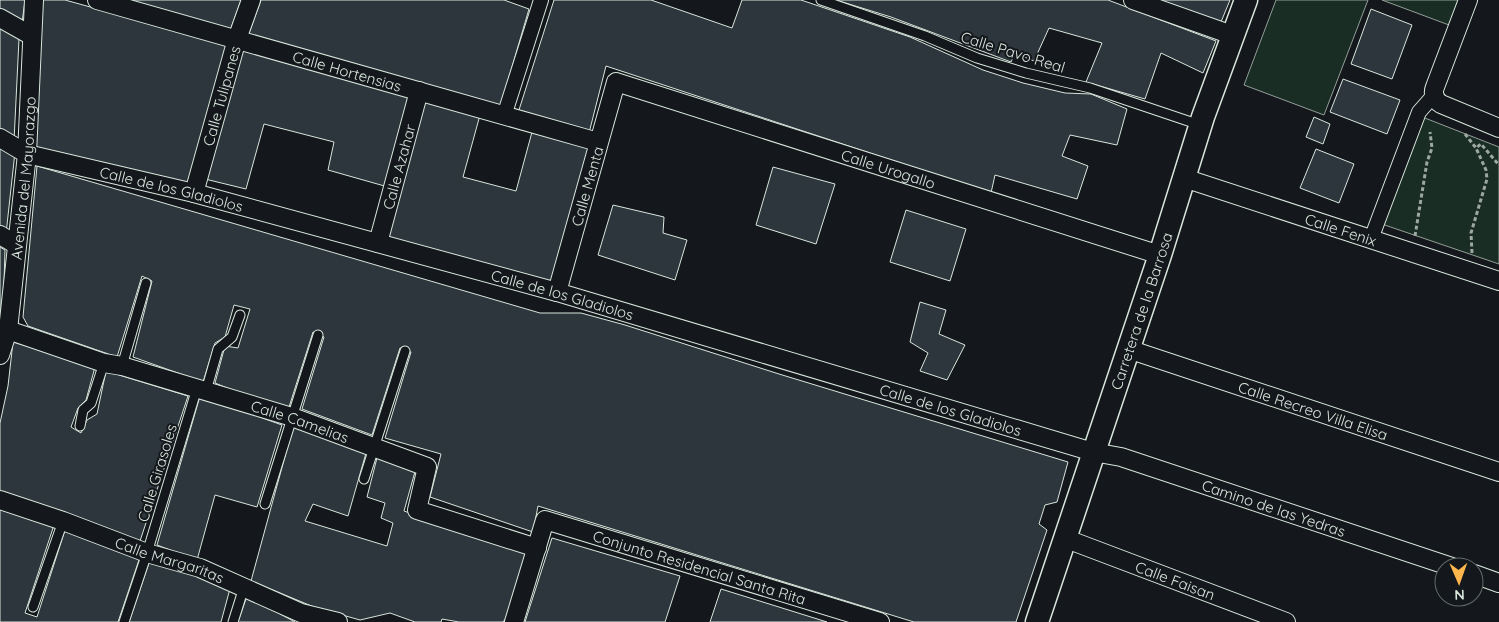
<svg xmlns="http://www.w3.org/2000/svg" width="1499" height="622" font-family="Quicksand,sans-serif">
	<rect width="100%" height="100%" fill="#14181c"/>
	<path fill="#1a2d24" stroke="#939e99" d="M 1276,0 L 1368,0 L 1324,115 L 1244,85 Z
		M 1382,0 L 1459,0 L 1449,25 Z
		M 1412,113 L 1499,147 L 1499,264 L 1373,221 Z"/>
	<path fill="#2c363c" stroke="#d8e6dc" d="M 0,0 L 25,0 L 22,23 L 0,11 Z
		M 42,0 L 65,0 L 228,45 L 191,186 L 34,148 Z
		M 127,0 L 241,0 L 230,31 Z
		M 261,0 L 504,0 L 529,9 L 500,108 L 248,36 Z
		M 554,0 L 651,0 L 732,28 L 742,0 L 801,0 L 910,37 L 983,70 L 1023,83 L 1065,93 L 1091,94 L 1127,109 L 1117,145 L 1070,135 L 1062,156 L 1088,166 L 1077,199 L 995,175 L 991,193 L 606,66 L 589,133 L 518,113 Z
		M 836,0 L 1108,0 L 1216,41 L 1203,73 L 1161,53 L 1145,99 L 1086,82 L 1102,43 L 1049,28 L 1034,61 L 1015,53 L 1011,62 L 891,17 Z
		M 1159,0 L 1230,0 L 1221,22 Z
		M 1371,9 L 1412,25 L 1392,79 L 1351,64 Z
		M 0,27 L 19,39 L 14,141 L 0,132 Z
		M 241,47 L 412,97 L 388,187 L 328,170 L 334,142 L 264,124 L 246,189 L 205,179 Z
		M 1343,79 L 1400,100 L 1387,134 L 1330,112 Z
		M 423,100 L 480,115 L 463,177 L 516,191 L 532,132 L 590,147 L 553,283 L 386,238 Z
		M 1314,117 L 1330,124 L 1323,144 L 1306,137 Z
		M 0,144 L 15,152 L 6,234 L 0,231 Z
		M 1316,149 L 1354,164 L 1339,203 L 1300,188 Z
		M 37,166 L 540,313 L 581,313 L 625,325 L 779,374 L 1068,462 L 1057,502 L 1045,505 L 1039,524 L 1047,530 L 1016,622 L 914,622 L 538,506 L 533,532 L 430,497 L 441,454 L 385,438 L 411,352 L 400,348 L 372,435 L 302,409 L 324,337 L 313,332 L 289,407 L 242,394 L 215,383 L 225,346 L 238,348 L 250,309 L 234,305 L 225,337 L 215,343 L 203,382 L 133,357 L 152,281 L 142,276 L 117,357 L 28,326 L 23,317 Z
		M 773,167 L 835,184 L 816,244 L 756,225 Z
		M 613,205 L 664,217 L 663,233 L 687,240 L 675,280 L 598,255 Z
		M 906,210 L 966,229 L 950,281 L 890,262 Z
		M 0,247 L 5,250 L 3,319 L 0,324 Z
		M 920,302 L 946,310 L 939,334 L 965,345 L 947,380 L 920,371 L 928,353 L 910,342 Z
		M 13,342 L 95,367 L 86,400 L 78,408 L 71,427 L 81,433 L 87,420 L 97,414 L 106,371 L 188,396 L 140,541 L 0,493 L 0,423 L 8,386 Z
		M 200,396 L 282,425 L 257,507 L 215,495 L 197,560 L 157,545 Z
		M 293,427 L 366,453 L 348,516 L 313,504 L 305,521 L 387,546 L 393,523 L 381,518 L 385,503 L 367,497 L 378,454 L 416,468 L 404,511 L 527,553 L 510,613 L 503,622 L 459,622 L 442,619 L 441,622 L 415,622 L 390,613 L 360,620 L 314,607 L 251,581 Z
		M 0,506 L 54,525 L 25,613 L 37,617 L 66,527 L 141,554 L 118,622 L 0,622 Z
		M 552,538 L 680,576 L 665,622 L 525,622 Z
		M 151,557 L 231,585 L 221,622 L 129,622 Z
		M 721,589 L 827,622 L 710,622 Z
		M 247,596 L 295,622 L 238,622 Z"/>
	<g fill="none" stroke-linecap="round" stroke-linejoin="round">
		<g stroke="#d8e6dc" stroke-width="11">
			<path id="service" d="M 821,0 L 925,36 L 977,58 L 1026,73 L 1090,88 L 1200,125
				M 122,366 L 146,283
				M 206,391 L 218,349 L 232,337 L 240,315
				M 80,426 L 83,410 L 91,403 L 104,363
				M 364,479 L 405,351
				M 265,504 L 318,335
				M 33,607 L 63,521
				M 124,622 L 147,553 L 197,388
				M 233,622 L 244,587"/>
		</g>
		<g stroke="#d8e6dc" stroke-width="16">
			<path id="pedestrian" d="M 504,116 L 541,0
				M 1371,239 L 1419,112 L 1434,95"/>
		</g>
		<g stroke="#d8e6dc" stroke-width="20">
			<g id="minor">
				<path id="s1" d="M 97,0 L 598,142"/>
				<path d="M 1133,0 L 1232,35"/>
				<path d="M 1468,0 L 1435,87 C 1432,94 1435,100 1441,104 L 1499,128"/>
				<path d="M 0,18 L 32,36"/>
				<path id="s2" d="M 0,138 L 27,154 L 194,193 L 557,292 L 1093,452 L 1121,457 L 1452,567"/>
				<path id="s3" d="M 1184,178 L 1499,281"/>
				<path id="s4" d="M 194,193 L 237,39 L 251,0"/>
				<path d="M 0,235 L 17,245"/>
				<path id="s5" d="M 378,243 L 419,91"/>
				<path id="s6" d="M 557,292 L 616,82 L 1160,255"/>
				<path id="s7" d="M 8,330 L 104,363 L 122,366 L 292,417 L 427,467 L 417,510 L 537,548"/>
				<path id="s8" d="M 1128,349 L 1499,472"/>
				<path id="s9" d="M 0,355 L 8,330 L 27,154 L 34,0"/>
				<path id="s10" d="M 0,500 L 63,521 L 147,553 L 200,568 L 301,613 L 338,622"/>
				<path id="s11" d="M 1064,538 L 1286,622"/>
				<path d="M 1474,574 L 1499,583"/>
				<path id="s12" d="M 514,622 L 545,520 L 880,622"/>
			</g>
		</g>
		<g stroke="#d8e6dc" stroke-width="25">
			<g id="tertiary">
				<path id="s13" d="M 1037,622 L 1160,255 L 1203,117 L 1246,0"/>
			</g>
		</g>
		<path stroke="#9da8a2" stroke-width="3" stroke-dasharray="4 2.5" stroke-linecap="butt" d="M 1465,134 L 1476,148 L 1481,144 L 1499,165
			M 1415,236 L 1427,162 L 1432,148 L 1430,132
			M 1472,253 L 1471,233 L 1487,179 L 1486,170 L 1476,148"/>
		<use href="#service" stroke="#14181c" stroke-width="9"/>
		<use href="#pedestrian" stroke="#14181c" stroke-width="14"/>
		<use href="#minor" stroke="#14181c" stroke-width="18"/>
		<use href="#tertiary" stroke="#14181c" stroke-width="22"/>
	</g>
	<g text-anchor="middle" dominant-baseline="central" stroke-width="4" stroke-linejoin="round" paint-order="stroke">
		<g font-size="15" fill="#d8e6dc" stroke="#14181c">
			<text transform="translate(1013 52) rotate(17)">Calle Pavo Real</text>
			<text stroke="none"><textPath href="#s1" startOffset="260">Calle Hortensias</textPath></text>
			<text stroke="none"><textPath href="#s4" startOffset="101">Calle Tulipanes</textPath></text>
			<text stroke="none"><textPath href="#s5" startOffset="79">Calle Azahar</textPath></text>
			<text stroke="none"><textPath href="#s6" startOffset="504">Calle Urogallo</textPath></text>
			<text stroke="none"><textPath href="#s9" startOffset="179">Avenida del Mayorazgo</textPath></text>
			<text stroke="none"><textPath href="#s6" startOffset="110">Calle Menta</textPath></text>
			<text stroke="none"><textPath href="#s2" startOffset="180">Calle de los Gladiolos</textPath></text>
			<text stroke="none"><textPath href="#s3" startOffset="165">Calle Fenix</textPath></text>
			<text stroke="none"><textPath href="#s2" startOffset="585">Calle de los Gladiolos</textPath></text>
			<text stroke="none"><textPath href="#s13" startOffset="328">Carretera de la Barrosa</textPath></text>
			<text stroke="none"><textPath href="#s2" startOffset="990">Calle de los Gladiolos</textPath></text>
			<text stroke="none"><textPath href="#s8" startOffset="195">Calle Recreo Villa Elisa</textPath></text>
			<text stroke="none"><textPath href="#s7" startOffset="306">Calle Camelias</textPath></text>
			<text transform="translate(157 473) rotate(-73)">Calle Girasoles</text>
			<text stroke="none"><textPath href="#s2" startOffset="1328">Camino de las Yedras</textPath></text>
			<text stroke="none"><textPath href="#s10" startOffset="180">Calle Margaritas</textPath></text>
			<text stroke="none"><textPath href="#s12" startOffset="268">Conjunto Residencial Santa Rita</textPath></text>
			<text stroke="none"><textPath href="#s11" startOffset="119">Calle Faisan</textPath></text>
		</g>
	</g>
	<g transform="translate(1459 582) rotate(178)"><circle r="24" fill="#14181c" stroke="#626a69"/>
	<path d="M0-4L9 19L0 12L-9 19Z" fill="#ffb74d"/>
	<text y="-8" font-size="14" font-weight="bold" text-anchor="middle" fill="#d8e6dc">N</text>
	</g>
</svg>
